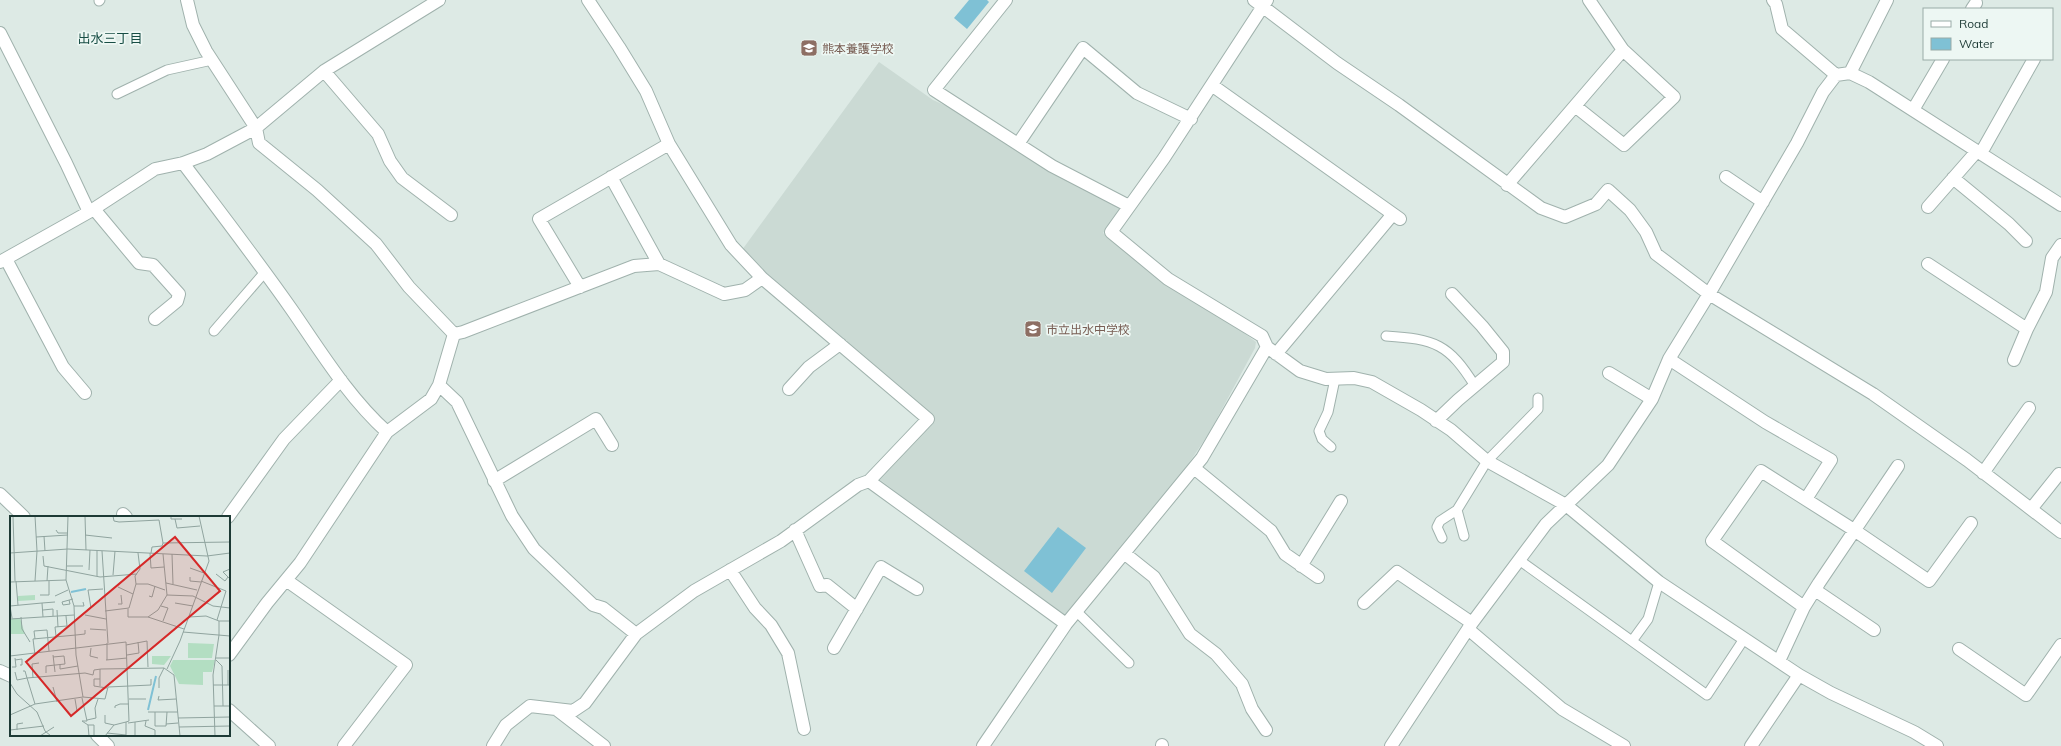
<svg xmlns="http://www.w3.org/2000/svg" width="2061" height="746" font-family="Mulish,'Noto Sans JP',sans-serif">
	<rect width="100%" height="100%" fill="#ddeae5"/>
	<path fill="#cbdad4" d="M 879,62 L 933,100 L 965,114 L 1044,167 L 1120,209 L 1103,233 L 1166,284 L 1220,315 L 1256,342 L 1255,348 L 1209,433 L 1181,475 L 1065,620 L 875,476 L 934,418 L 771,280 L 742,250 Z"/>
	<path fill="#7fc1d5" d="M 969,0 L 987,0 L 989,2 L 967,29 L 954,18 Z
		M 1058,527 L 1086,548 L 1052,593 L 1024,571 Z"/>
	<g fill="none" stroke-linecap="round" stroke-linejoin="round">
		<g stroke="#a0b2ad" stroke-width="11">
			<path id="service" d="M 99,1 L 100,0
				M 117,94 L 167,70 L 212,60
				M 214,331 L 265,272
				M 1386,336 C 1435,339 1449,344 1475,386
				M 1331,447 L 1322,439 L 1319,431 L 1328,412 L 1335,379
				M 1457,510 L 1464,536
				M 1442,538 L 1437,527 L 1440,521 L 1457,510 L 1487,461 L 1538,409 L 1538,398
				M 1519,560 L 1707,695 L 1744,639
				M 1077,612 L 1129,663
				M 1632,641 L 1648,619 L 1659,582"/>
		</g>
		<g stroke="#a0b2ad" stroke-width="14">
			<path id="minor" d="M 187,0 L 193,25 L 206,51 L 256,128 L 259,143 L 317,190 L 376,244 L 409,287 L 454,334
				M 1006,0 L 934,90 L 1052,166 L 1129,206
				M 1254,0 L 1337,63 L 1399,105 L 1541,208 L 1565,217 L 1596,204 L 1608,190 L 1630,210 L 1646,232 L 1656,254 L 1709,294 L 1873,394 L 1967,460 L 2061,532
				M 1267,0 L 1164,158 L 1111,232 L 1168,279 L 1262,336 L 1267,347 L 1300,371 L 1326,379 L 1354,378 L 1372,382 L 1421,410 L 1451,430 L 1487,461 L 1566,505 L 1659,582 L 1799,675 L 1831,693 L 1914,732 L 1937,746
				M 1773,0 L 1776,4 L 1782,29 L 1836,75 L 1850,73 L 1869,82 L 2061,205
				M 1972,9 L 1976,3
				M 0,33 L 66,163 L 89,212
				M 324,71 L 378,134 L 390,161 L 402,178 L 451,215
				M 1850,73 L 1887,0
				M 1213,86 L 1400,219
				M 1575,106 L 1624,145 L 1674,97 L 1623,50 L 1589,0
				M 1913,110 L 1943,59
				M 1018,144 L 1083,48 L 1137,93 L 1191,119
				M 1981,153 L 2034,59
				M 183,163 C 220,212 257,260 292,310 C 321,352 349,398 387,432
				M 611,177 L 659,264
				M 1726,177 L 1763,202
				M 1953,178 L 2009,224 L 2026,241
				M 1507,185 L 1623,50
				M 1928,207 L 1977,151
				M 94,209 L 139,263 L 153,265 L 179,294 L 177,301 L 155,319
				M 6,259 L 63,367 L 85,393
				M 0,262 L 89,212 L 155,169 L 183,163 L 207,154 L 256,128 L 324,71 L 439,0
				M 1928,264 L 2027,329
				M 762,278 L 928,419 L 869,481
				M 580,287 L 539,219 L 669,144
				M 1276,354 L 1393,214
				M 1669,359 L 1765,422 L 1831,460 L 1806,499
				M 2014,360 L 2027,329 L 2046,292 L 2052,258 L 2061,245
				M 1609,373 L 1652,399
				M 439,385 L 457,402 L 512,516 L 534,549 L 593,605 L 603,608 L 636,634
				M 789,389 L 809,367 L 840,344
				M 1436,421 L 1458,400 L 1503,362 L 1503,352 L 1482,326 L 1452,294
				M 1194,468 L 1271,531 L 1285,554 L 1318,577
				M 1983,473 L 2029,408
				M 494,481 L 596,419 L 612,445
				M 2031,509 L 2059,474
				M 123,514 L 126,517
				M 228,517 L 284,439 L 341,380
				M 795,530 L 820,586 L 827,585 L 857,609
				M 1124,553 L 1154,577 L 1190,634 L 1216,654 L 1242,684 L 1252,709 L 1266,730
				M 1301,566 L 1341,501
				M 730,570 L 755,608 L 771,625 L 788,653 L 804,729
				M 286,580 L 406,665 L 344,746
				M 1815,590 L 1874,630
				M 1364,603 L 1397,572 L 1472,623
				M 1804,607 L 1712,541 L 1761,471 L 1854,530 L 1929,581 L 1971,523
				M 1468,629 L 1562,709 L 1624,746
				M 834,648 L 881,567 L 917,589
				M 1959,649 L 2026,695 L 2061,645
				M 229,655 L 267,603 L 300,563 L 387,432 L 431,399 L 439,385 L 454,334 L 463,332 L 634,266 L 659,264 L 724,294 L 745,290 L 762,278 L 731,245 L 669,144 L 646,91 L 619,47 L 588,0
				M 1779,661 L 1804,607 L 1819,583 L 1898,466
				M 0,671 L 11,676
				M 556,709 L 604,746
				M 97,735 L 108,746
				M 493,746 L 506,725 L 530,706 L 573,711 L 585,703 L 636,634 L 694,591 L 781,541 L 858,485 L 869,481 L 1066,624
				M 983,746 L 1066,624 L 1202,458 L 1267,347
				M 1162,746 L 1162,745
				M 1391,746 L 1472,623 L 1546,524 L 1608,465 L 1652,399 L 1669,359 L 1709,294 L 1797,143 L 1823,92 L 1836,75
				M 1751,746 L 1799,675"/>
		</g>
		<g stroke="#a0b2ad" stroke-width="14">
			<path id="tertiary" d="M 0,494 L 24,517
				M 229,710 L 269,746"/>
		</g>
		<use href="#service" stroke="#fff" stroke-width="9"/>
		<use href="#minor" stroke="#fff" stroke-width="12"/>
		<use href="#tertiary" stroke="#fff" stroke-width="12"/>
	</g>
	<defs>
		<g id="school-square" transform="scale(0.9)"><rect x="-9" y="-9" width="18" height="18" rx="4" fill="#8d6e63" stroke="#edf7f3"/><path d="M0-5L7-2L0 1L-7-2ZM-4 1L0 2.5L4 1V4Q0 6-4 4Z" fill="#fff"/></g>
	</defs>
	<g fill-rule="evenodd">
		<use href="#school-square" x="809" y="48"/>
		<use href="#school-square" x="1033" y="329"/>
	</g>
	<g text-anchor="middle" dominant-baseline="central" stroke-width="3.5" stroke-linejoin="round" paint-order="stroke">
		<g font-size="12" fill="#785e54" stroke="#edf7f3" text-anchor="start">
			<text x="822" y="48">熊本養護学校</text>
			<text x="1046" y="329">市立出水中学校</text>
		</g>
		<g font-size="13" fill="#184e45" stroke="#edf7f3">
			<text x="110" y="38">出水三丁目</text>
		</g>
	</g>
	<g transform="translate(10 516)">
		<rect width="220" height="220" fill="#ddeae5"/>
		<path d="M 25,79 L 25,84 L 8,85 L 8,80 ZM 10,102 L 15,118 L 0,118 L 0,103 ZM 178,127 L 204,128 L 202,142 L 178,142 ZM 142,140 L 161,140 L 154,149 L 142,148 ZM 163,144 L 205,144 L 202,156 L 193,156 L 193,169 L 169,168 L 160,150 Z" fill="#b3dec2"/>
		<path fill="none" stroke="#7fc1d5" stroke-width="2" d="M 61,76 L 76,73M 138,194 L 146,160"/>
		<path fill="none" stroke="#90a49f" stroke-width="1" d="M 3,0 L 5,65M 58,0 L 56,64 L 64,90 L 66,139 L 73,181M 75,0 L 76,34M 103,0 L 104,5 L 109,6 L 149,4 L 153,27 L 220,26M 161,0 L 161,3 L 172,3M 165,3 L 167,12 L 190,10M 46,14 L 48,17 L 58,17M 75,19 L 102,22M 34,20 L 35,35M 26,21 L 58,19M 92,35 L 98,127M 0,37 L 58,33 L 197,40 L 220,37M 140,37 L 141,52 L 154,51M 141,37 L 142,31 L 152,30 L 153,27M 153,38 L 157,79 L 148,94 L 138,101 L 174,113M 162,38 L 163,68M 33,40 L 34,50 L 90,61 L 127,58M 57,50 L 73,50M 180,52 L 194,57M 220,53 L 213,56 L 220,63M 79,54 L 80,34M 206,58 L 215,65 L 218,61M 103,59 L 105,35M 87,60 L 87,34M 180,61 L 180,65 L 191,66M 6,65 L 8,89M 25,65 L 27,35 L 25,0M 37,65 L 38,50M 191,65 L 216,75 L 207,104M 0,66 L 56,64M 156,67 L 187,74M 126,68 L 138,68 L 155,74M 108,71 L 123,78M 30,79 L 39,79 L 39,65M 157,79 L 183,80 L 203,90 L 220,92M 45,80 L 58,74M 139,80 L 142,81 L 145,70M 59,84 L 60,88 L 53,89 L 52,86 L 63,83M 32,87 L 45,86M 165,87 L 183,90M 108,88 L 112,88 L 111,79M 0,90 L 32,87 L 33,101M 0,90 L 2,102M 64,90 L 74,90 L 73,86M 151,90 L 158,92 L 153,105M 81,92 L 78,74 L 93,73M 118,93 L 118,101 L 138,101M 33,94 L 43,93 L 43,100M 47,94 L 48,111M 95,95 L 119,92 L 126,68 L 125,60 L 130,53 L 128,37M 75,99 L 96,103M 11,101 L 12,113 L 20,126M 179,101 L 196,100 L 209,105 L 220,105M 0,103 L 64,99M 80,113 L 96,114M 173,116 L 220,120M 66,119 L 75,118 L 75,114M 209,119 L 209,105M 46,120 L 45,111 L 57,110 L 56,100M 25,123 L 24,115 L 37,114 L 39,135M 97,127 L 97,144M 116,129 L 137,125 L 138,151M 81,132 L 80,140 L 88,142M 25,139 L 23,123 L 66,119M 43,139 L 45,156M 117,139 L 129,137 L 128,126M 0,140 L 116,126 L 119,205 L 116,206 L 116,220M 206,142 L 220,142M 5,144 L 12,143 L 12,149 L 10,149M 96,144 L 117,142M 206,144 L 212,150 L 213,190M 50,148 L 50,153 L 68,150M 2,151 L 6,151 L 5,142M 157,153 L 170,125 L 199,45 L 189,0M 218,154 L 218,169M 5,156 L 7,164 L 17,162 L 15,155 L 13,155M 36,157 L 36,150 L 55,148 L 54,140 L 43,141M 23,162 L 22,148 L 29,147M 90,163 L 84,163 L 84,170 L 97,172M 0,167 L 7,178 L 27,196 L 35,215 L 41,220M 203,169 L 220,169M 90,170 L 90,153M 43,171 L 47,186M 149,172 L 149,162 L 154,152M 149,180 L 148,184 L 166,183M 72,182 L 77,205 L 72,205 L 78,209 L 79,220M 65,183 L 67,195M 119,183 L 136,183M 25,188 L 17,162 L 75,157 L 83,159 L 84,154 L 91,153 L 154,152 L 164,159 L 170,220M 204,190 L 220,190M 105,192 L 105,190 L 110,188 L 119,188M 138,196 L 168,196M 145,196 L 145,210 L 156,210 L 157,196M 0,199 L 25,188 L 73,181 L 95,183 L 98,171 L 141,169 L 141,163M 95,199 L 95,207 L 104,209M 168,202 L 220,201M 77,204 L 86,202 L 85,192 L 88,183M 136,205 L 135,210 L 145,214 L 145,220M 125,206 L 125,220M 118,207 L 139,204M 156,208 L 168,207M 78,209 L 84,209 L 84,220M 169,211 L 220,210M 0,214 L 34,210M 7,214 L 7,208 L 13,207M 97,217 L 116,219M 30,220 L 44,211M 56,220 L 73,220M 95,220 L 104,209 L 116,206M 205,220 L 203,159 L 209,119"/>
		<path fill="#d62828" fill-opacity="0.15" stroke="#d62828" stroke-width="2" d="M 165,21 L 210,75 L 61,200 L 16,146 Z"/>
		<rect width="220" height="220" fill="none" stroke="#1d3a35" stroke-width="2"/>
	</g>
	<rect x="1923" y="8" width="130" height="52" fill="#edf7f3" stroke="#9aaba7"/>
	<rect x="1931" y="21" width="20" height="6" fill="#ffffff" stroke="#9aaba7"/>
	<text x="1959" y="28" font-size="12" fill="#1d3a35">Road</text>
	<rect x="1931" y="38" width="20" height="12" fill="#7fc1d5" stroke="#9aaba7"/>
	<text x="1959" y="48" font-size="12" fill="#1d3a35">Water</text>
</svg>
